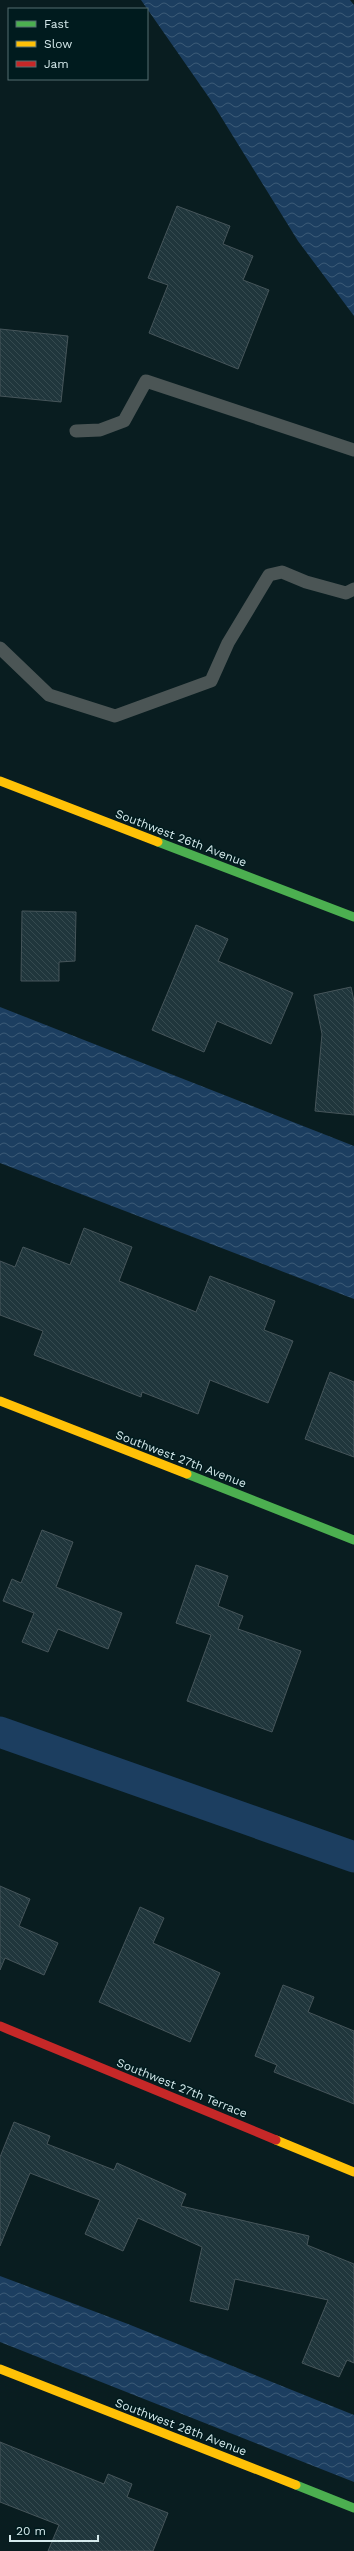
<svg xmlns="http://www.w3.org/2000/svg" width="354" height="2551" font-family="'Work Sans',sans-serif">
	<defs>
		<pattern id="water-waves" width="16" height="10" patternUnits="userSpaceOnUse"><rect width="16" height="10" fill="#1c3e60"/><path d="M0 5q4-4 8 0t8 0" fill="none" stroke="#3c5a77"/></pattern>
		<pattern id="building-back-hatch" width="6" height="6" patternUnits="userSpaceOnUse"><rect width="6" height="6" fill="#20363c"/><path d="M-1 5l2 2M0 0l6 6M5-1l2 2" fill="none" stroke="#354a4f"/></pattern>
	</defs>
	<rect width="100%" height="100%" fill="#091d20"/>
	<path fill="url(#water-waves)" d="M 141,0 L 350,0 L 354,5 L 354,316 L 298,241 L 210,99 Z
		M 0,1007 L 354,1146 L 354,1299 L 0,1163 Z
		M 0,2276 L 128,2324 L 354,2415 L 354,2482 L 0,2342 Z"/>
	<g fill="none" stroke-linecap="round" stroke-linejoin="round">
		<path stroke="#1c3e60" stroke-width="31" d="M 0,1732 L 354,1857"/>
	</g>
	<path fill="url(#building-back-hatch)" stroke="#46555a" d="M 177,206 L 230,226 L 223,244 L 253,256 L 243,280 L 269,290 L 238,369 L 149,333 L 168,285 L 148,278 Z
		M 0,329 L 68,336 L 61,402 L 0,396 Z
		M 22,911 L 76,912 L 75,961 L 59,962 L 59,981 L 21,981 Z
		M 196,925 L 228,939 L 218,961 L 293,993 L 271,1044 L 217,1021 L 204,1052 L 152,1030 Z
		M 351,987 L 354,1001 L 354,1115 L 315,1111 L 322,1034 L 314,995 Z
		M 84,1228 L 132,1247 L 119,1281 L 196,1312 L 210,1276 L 275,1301 L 264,1330 L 293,1341 L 268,1403 L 210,1380 L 198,1414 L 142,1392 L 141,1397 L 34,1355 L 43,1331 L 0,1315 L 0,1261 L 15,1267 L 23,1247 L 70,1265 Z
		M 330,1372 L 354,1382 L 354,1457 L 305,1439 Z
		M 42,1530 L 73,1542 L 56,1587 L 122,1613 L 108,1649 L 58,1629 L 48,1652 L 22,1642 L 34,1613 L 3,1601 L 12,1579 L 21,1583 Z
		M 196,1565 L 228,1576 L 218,1606 L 243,1616 L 238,1629 L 301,1651 L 272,1732 L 187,1701 L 211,1635 L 176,1623 Z
		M 0,1886 L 30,1899 L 19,1926 L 58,1943 L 44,1975 L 5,1958 L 0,1970 Z
		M 140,1907 L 164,1918 L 153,1943 L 220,1973 L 190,2042 L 99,2002 Z
		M 283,1985 L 314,1997 L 308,2012 L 354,2031 L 354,2104 L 274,2072 L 277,2065 L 255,2056 Z
		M 14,2122 L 50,2136 L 47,2144 L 114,2170 L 117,2163 L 186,2194 L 181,2206 L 309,2236 L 307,2245 L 354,2264 L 354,2363 L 347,2360 L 339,2377 L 302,2363 L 328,2300 L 235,2279 L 228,2310 L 190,2301 L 202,2247 L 138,2218 L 123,2251 L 85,2234 L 100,2200 L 30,2173 L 0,2246 L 0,2157 Z
		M 0,2442 L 104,2484 L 108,2474 L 132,2484 L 127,2497 L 168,2513 L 153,2551 L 48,2551 L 59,2525 L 0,2502 Z"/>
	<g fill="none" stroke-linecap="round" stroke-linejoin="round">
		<path stroke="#4b5555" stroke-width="13" d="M 76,431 L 100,430 L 124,421 L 146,381 L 354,450
			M 0,648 L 49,695 L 115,716 L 211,681 L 228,643 L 269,575 L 282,572 L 306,582 L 346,593 L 354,589"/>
		<path stroke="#4caf50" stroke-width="9" d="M 158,842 L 354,917
			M 187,1474 L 354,1540
			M 296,2485 L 354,2508"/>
		<path stroke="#ffc107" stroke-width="9" d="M 0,781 L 158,842
			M 0,1401 L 187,1474
			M 276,2140 L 354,2172
			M 0,2369 L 296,2485"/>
		<path stroke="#c62828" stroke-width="9" d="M 0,2026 L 276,2140"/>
	</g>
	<g text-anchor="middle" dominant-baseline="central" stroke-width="3" stroke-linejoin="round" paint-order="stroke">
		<g font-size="12" fill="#d5eaec" stroke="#001b1e">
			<text transform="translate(181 838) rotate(21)">Southwest 26th Avenue</text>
			<text transform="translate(181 1459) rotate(21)">Southwest 27th Avenue</text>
			<text transform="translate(182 2088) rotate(22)">Southwest 27th Terrace</text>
			<text transform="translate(181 2427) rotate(21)">Southwest 28th Avenue</text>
		</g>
	</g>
	<rect x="8" y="8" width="140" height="72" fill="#001b1e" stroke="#556e70"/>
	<rect x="16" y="21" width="20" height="6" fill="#4caf50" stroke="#556e70"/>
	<text x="44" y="28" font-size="12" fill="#d5eaec">Fast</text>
	<rect x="16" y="41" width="20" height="6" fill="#ffc107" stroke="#556e70"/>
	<text x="44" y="48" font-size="12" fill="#d5eaec">Slow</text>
	<rect x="16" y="61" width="20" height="6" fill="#c62828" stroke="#556e70"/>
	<text x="44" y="68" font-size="12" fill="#d5eaec">Jam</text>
	<path d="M10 2535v6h88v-6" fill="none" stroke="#d5eaec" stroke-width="2"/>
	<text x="16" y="2535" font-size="12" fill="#d5eaec" stroke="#001b1e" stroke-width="3" paint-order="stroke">20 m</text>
</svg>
